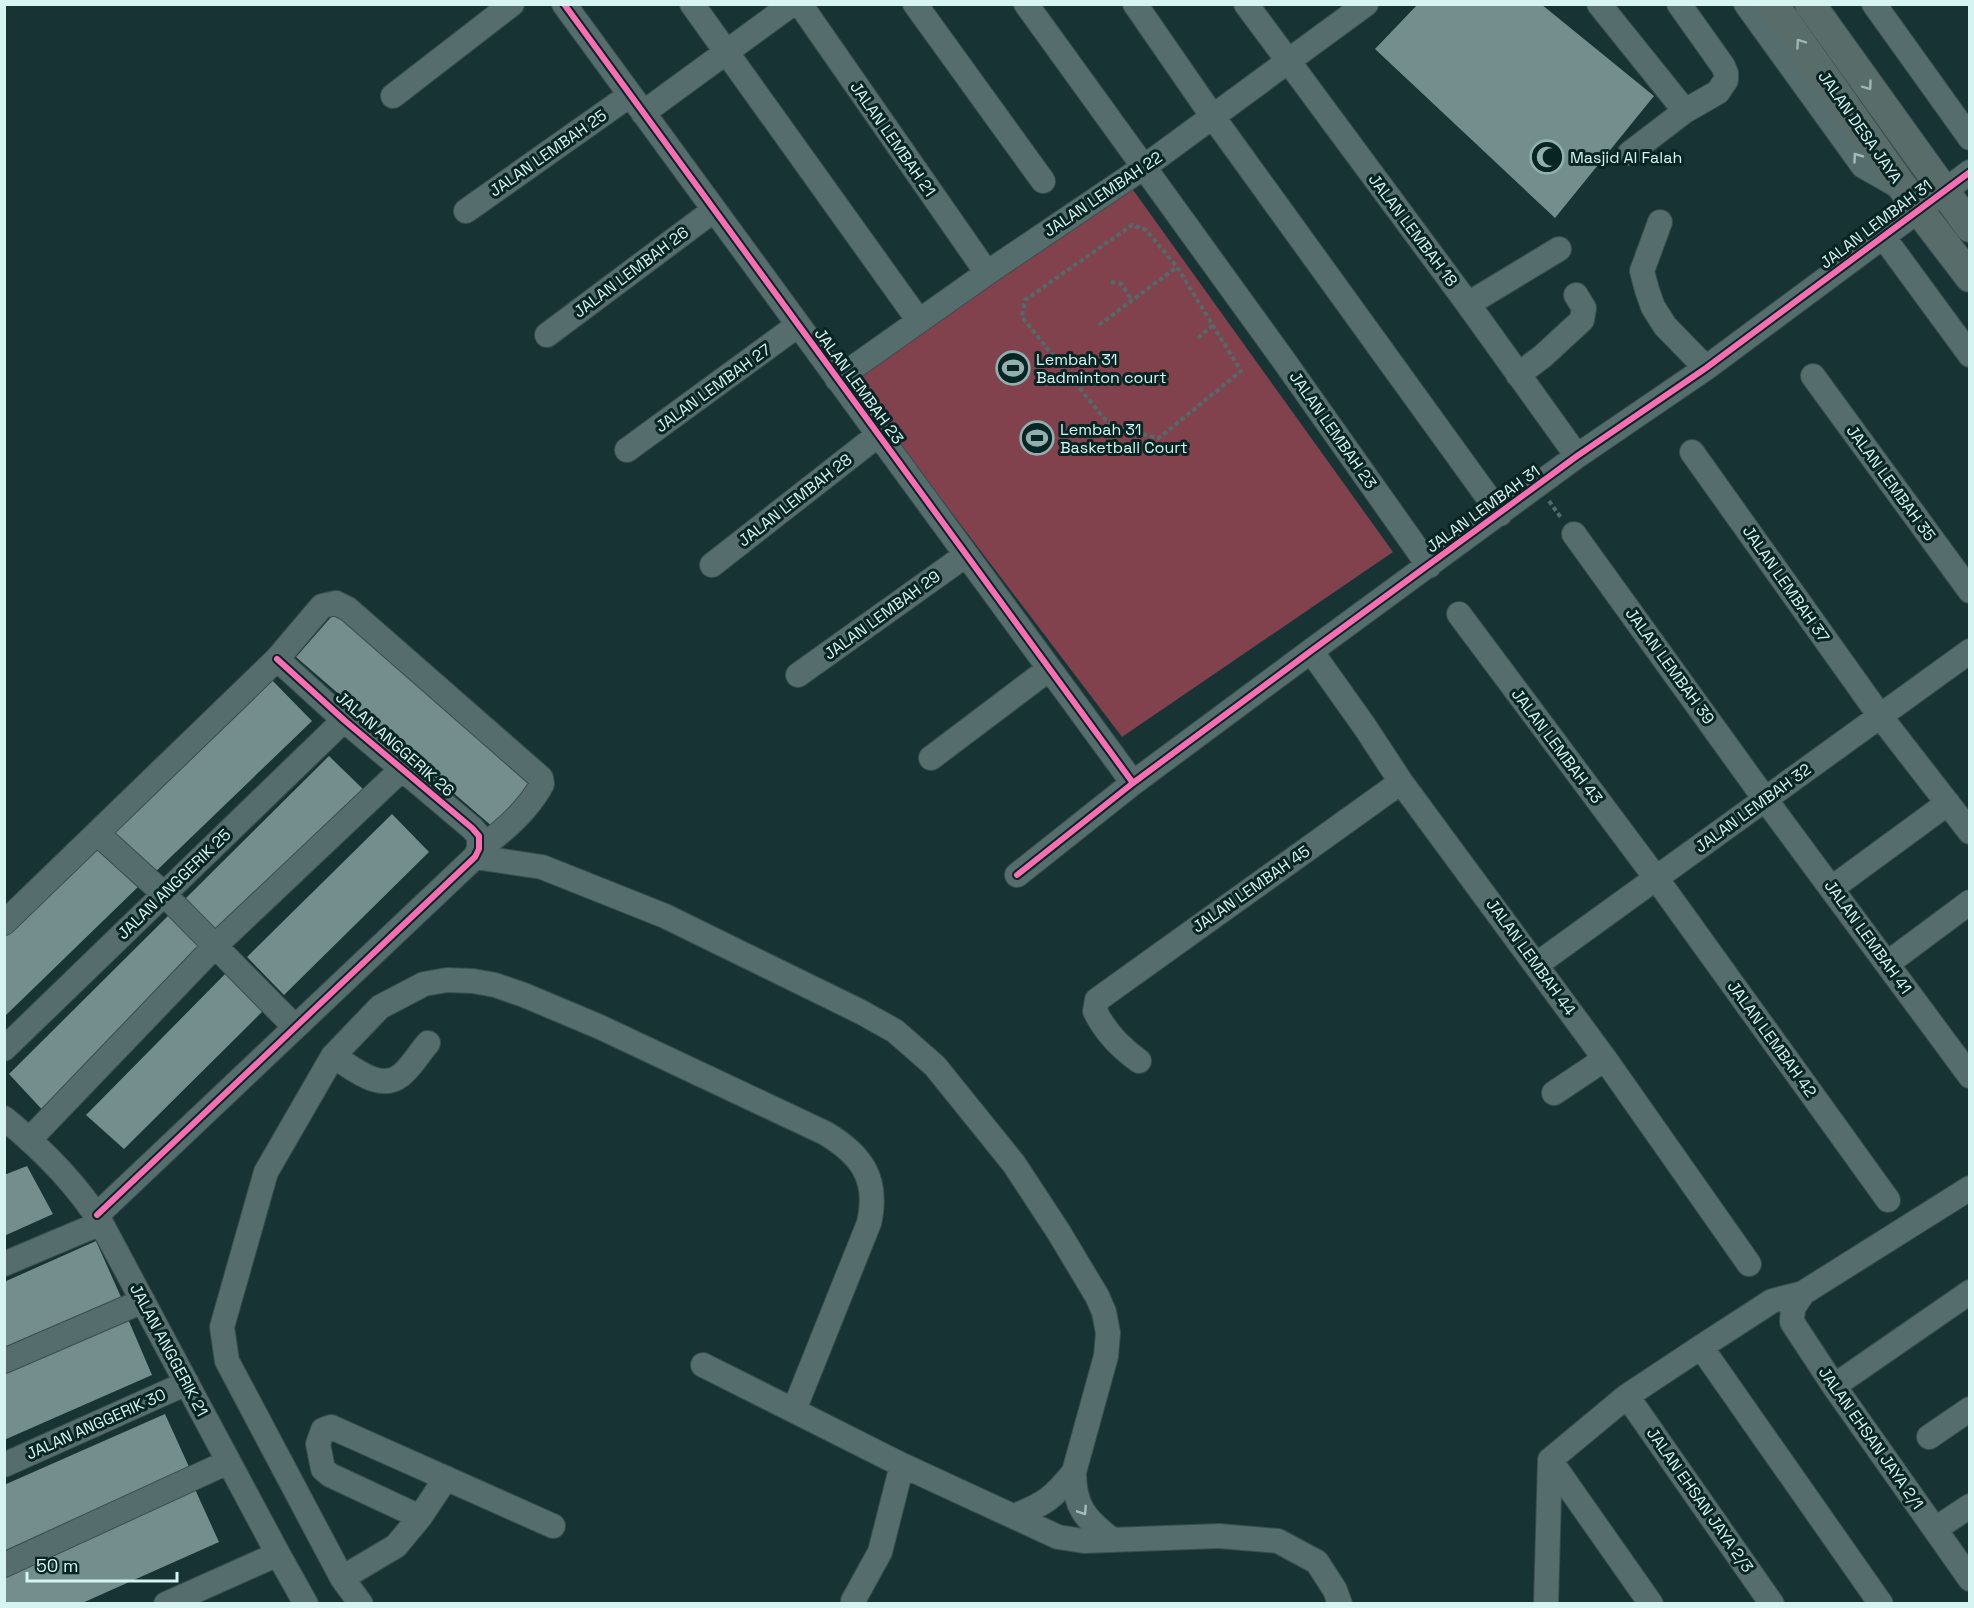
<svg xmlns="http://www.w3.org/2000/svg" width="1974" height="1608" font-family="'Space Grotesk',sans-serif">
	<rect width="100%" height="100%" fill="#173333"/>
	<path fill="#81424d" d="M 1131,187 L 1393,552 L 1122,737 L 851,380 Z"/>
	<path fill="#748e8d" d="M 1418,4 L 1541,4 L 1654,96 L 1555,218 L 1375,49 Z
		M 339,608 L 536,779 L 494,828 L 296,657 Z
		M 268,676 L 312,721 L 150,877 L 107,833 Z
		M 329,756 L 367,793 L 222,937 L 185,899 Z
		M 392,814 L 429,852 L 284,995 L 247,957 Z
		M 97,843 L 140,885 L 4,1017 L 4,935 Z
		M 174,910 L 211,947 L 48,1116 L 9,1074 Z
		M 231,968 L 268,1006 L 124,1149 L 86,1115 Z
		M 27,1166 L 53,1214 L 4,1236 L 4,1175 Z
		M 96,1241 L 121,1297 L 4,1349 L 4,1282 Z
		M 128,1319 L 152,1375 L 4,1440 L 4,1373 Z
		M 165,1414 L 190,1469 L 4,1551 L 4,1485 Z
		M 194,1487 L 219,1542 L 80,1604 L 4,1604 L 4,1570 Z"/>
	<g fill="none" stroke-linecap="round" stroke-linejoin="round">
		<g stroke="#394e4e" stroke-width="26">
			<path id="minor" d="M 564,4 L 1133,783
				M 692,4 L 919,321
				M 800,4 L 987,273
				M 915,4 L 1043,181
				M 1026,4 L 1282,358 L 1429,566
				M 1135,4 L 1213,117 L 1500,514
				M 1246,4 L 1468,304 L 1577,456
				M 1599,4 L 1685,111
				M 1746,4 L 1863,166 L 1900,187
				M 1874,4 L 1970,138
				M 393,96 L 512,4
				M 643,113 L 792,4
				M 1630,153 L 1685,111 L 1718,92 L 1726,80 L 1726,73 L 1723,66 L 1679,4
				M 466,211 L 630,95
				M 1660,222 L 1642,271 L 1647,290 L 1653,307 L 1665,326 L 1706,368
				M 1882,235 L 1970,355
				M 1468,304 L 1559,249
				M 547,335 L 714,210
				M 1518,375 L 1543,356 L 1582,320 L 1584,308 L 1576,295
				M 1813,376 L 1970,591
				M 837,379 L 987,273 L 1144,167 L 1366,4
				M 627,450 L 798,325
				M 1692,452 L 1880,716 L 1970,832
				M 1574,534 L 1765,799 L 1970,1076
				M 712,565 L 878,435
				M 1459,614 L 1656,878 L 1888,1200
				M 1311,651 L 1365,727 L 1401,782 L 1605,1059 L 1749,1264
				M 798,675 L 966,555
				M 931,758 L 1049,669
				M 97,833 L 164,894 L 295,1027
				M 475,857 L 542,867 L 665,916 L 861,1012 L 895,1031 L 935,1066 L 1014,1164 L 1058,1231 L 1097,1296 L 1104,1312 L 1108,1333 L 1106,1356 L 1074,1472 C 1074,1506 1085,1519 1111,1539
				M 1017,875 L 1133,783 L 1311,651 L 1577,456 L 1706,368 L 1970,172
				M 1832,888 L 1948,803
				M 4,923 L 277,659 L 322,606 L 336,603 L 348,609 L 541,778 L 542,784 C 528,810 503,832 479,849
				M 1888,963 L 1970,902
				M 1536,965 L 1970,651
				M 4,1049 L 344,720
				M 333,1056 C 352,1067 379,1092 400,1076 C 411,1068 419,1053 428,1043
				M 1139,1061 C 1121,1048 1105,1032 1095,1011 L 1097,1000 L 1401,782
				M 1554,1093 L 1605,1059
				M 4,1118 C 42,1149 76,1183 101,1223 L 278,1554 L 306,1604
				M 30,1139 L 216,945 L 402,769
				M 97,1215 L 475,857 L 479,849 L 479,836 L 472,828 L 344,720 L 277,659
				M 4,1264 L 101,1223
				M 1803,1293 L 1793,1308 L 1792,1322 L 1834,1386 L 1970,1579
				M 1701,1347 L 1881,1604
				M 4,1361 L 143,1301
				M 703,1365 L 902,1465 L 1058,1537 L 1084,1541 L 1219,1536 L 1278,1541 L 1317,1562 L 1335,1590 L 1340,1604
				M 1834,1386 L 1970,1292
				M 1627,1396 L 1772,1604
				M 1929,1437 L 1970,1409
				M 1550,1460 L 1651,1604
				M 4,1465 L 187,1383
				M 1014,1516 C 1045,1504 1053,1498 1074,1472
				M 420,1517 L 330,1475 L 323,1469 L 318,1444 L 323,1430 L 331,1427 L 553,1526
				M 1935,1529 L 1970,1506
				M 4,1565 L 228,1462
				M 342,1578 L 227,1361 L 222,1327 L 266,1172 L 333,1056 L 380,1007 L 424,984 L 447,980 L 473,981 L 495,985 L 524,995 L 600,1027 L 825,1133 C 862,1155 879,1179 869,1223 L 794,1410
				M 853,1601 L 880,1552 L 902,1465
				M 166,1604 L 278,1554
				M 361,1604 L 342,1578 L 396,1546 L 420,1517 L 446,1478
				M 1546,1604 L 1550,1460 L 1627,1396 L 1701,1347 L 1772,1301 L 1803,1293 L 1970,1188"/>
		</g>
		<g stroke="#394e4e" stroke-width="32">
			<path id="major" d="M 1773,4 L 1918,209 L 1970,277
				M 1810,4 L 1970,227"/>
		</g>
		<path stroke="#536a69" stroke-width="4" stroke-dasharray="4.5 3" stroke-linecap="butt" d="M 1111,282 L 1121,284 L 1132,300
			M 1099,325 L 1177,267 L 1241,371 L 1159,438 L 1111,427 L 1022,317 L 1025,300 L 1132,225 L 1146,230 L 1177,267
			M 1198,338 L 1213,325
			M 1549,501 L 1562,519"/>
		<use href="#minor" stroke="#556d6c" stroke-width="24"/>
		<use href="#major" stroke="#586c69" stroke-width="30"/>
		<g stroke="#082423" stroke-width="10">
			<path id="cycleway" d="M 564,4 L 1133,783
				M 1017,875 L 1133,783 L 1311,651 L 1577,456 L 1706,368 L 1970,172
				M 97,1215 L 475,857 L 479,849 L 479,836 L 472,828 L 344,720 L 277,659"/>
		</g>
		<use href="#cycleway" stroke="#f96db3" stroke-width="6"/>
	</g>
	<defs><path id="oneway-chevron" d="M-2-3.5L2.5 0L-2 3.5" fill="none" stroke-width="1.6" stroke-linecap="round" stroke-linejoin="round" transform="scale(1.5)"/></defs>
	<g stroke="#9db7b4">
		<use href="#oneway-chevron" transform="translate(1800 43) rotate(-125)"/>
		<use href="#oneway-chevron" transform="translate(1868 86) rotate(54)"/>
	</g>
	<g stroke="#a2bebc">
		<use href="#oneway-chevron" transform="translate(1857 157) rotate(-126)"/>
		<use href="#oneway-chevron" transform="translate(1083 1511) rotate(57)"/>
	</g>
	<defs>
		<g id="mosque-ring" transform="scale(1.725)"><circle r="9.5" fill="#082423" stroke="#92b0af" stroke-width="1.5"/><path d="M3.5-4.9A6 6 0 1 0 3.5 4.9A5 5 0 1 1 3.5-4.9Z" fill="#92b0af"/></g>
		<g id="stadium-ring" transform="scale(1.725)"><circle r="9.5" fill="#082423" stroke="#92b0af" stroke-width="1.5"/><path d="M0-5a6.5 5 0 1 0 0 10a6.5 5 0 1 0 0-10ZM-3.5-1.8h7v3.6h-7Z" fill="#92b0af"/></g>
	</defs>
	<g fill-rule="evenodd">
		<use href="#mosque-ring" x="1547" y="157"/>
		<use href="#stadium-ring" x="1013" y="368"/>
		<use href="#stadium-ring" x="1037" y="438"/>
	</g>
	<g text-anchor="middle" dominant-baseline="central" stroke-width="6" stroke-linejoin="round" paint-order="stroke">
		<g font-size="16" fill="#d5f4f2" stroke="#082423">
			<text transform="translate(1860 127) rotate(55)">JALAN DESA JAYA</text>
			<text transform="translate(893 139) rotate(55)">JALAN LEMBAH 21</text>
			<text transform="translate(548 153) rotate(-35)">JALAN LEMBAH 25</text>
			<text transform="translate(1103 194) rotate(-34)">JALAN LEMBAH 22</text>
			<text transform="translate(1876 224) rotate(-37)">JALAN LEMBAH 31</text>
			<text transform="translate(1413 230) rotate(53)">JALAN LEMBAH 18</text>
			<text transform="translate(631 272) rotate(-37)">JALAN LEMBAH 26</text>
			<text transform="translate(859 386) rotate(54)">JALAN LEMBAH 23</text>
			<text transform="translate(713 388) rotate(-36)">JALAN LEMBAH 27</text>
			<text transform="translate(1333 430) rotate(55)">JALAN LEMBAH 23</text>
			<text transform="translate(1891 483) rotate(54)">JALAN LEMBAH 35</text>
			<text transform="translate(795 500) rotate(-38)">JALAN LEMBAH 28</text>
			<text transform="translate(1483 509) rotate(-36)">JALAN LEMBAH 31</text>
			<text transform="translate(1786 584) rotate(55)">JALAN LEMBAH 37</text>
			<text transform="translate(882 615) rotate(-36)">JALAN LEMBAH 29</text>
			<text transform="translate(1670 666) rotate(54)">JALAN LEMBAH 39</text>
			<text transform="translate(395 744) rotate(41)">JALAN ANGGERIK 26</text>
			<text transform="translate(1557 746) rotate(53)">JALAN LEMBAH 43</text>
			<text transform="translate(1753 808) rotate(-36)">JALAN LEMBAH 32</text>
			<text transform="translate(174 884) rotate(-44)">JALAN ANGGERIK 25</text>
			<text transform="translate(1251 889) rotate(-35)">JALAN LEMBAH 45</text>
			<text transform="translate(1868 937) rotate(54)">JALAN LEMBAH 41</text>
			<text transform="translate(1531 957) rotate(54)">JALAN LEMBAH 44</text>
			<text transform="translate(1772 1039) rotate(54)">JALAN LEMBAH 42</text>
			<text transform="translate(169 1350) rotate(62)">JALAN ANGGERIK 21</text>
			<text transform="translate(96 1424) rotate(-24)">JALAN ANGGERIK 30</text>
			<text transform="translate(1871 1438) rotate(55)">JALAN EHSAN JAYA 2/1</text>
			<text transform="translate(1700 1500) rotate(55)">JALAN EHSAN JAYA 2/3</text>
		</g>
		<g font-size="16" fill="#d5f4f2" stroke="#082423" text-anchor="start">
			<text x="1570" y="157">Masjid Al Falah</text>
			<text x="1036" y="359">Lembah 31<tspan x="1036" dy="18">Badminton court</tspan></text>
			<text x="1060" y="429">Lembah 31<tspan x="1060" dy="18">Basketball Court</tspan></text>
		</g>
	</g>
	<rect width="1974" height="1608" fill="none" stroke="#d5f4f2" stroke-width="12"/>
	<path d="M27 1572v9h150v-9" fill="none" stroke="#d5f4f2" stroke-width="3"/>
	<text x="36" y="1572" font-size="18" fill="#d5f4f2" stroke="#082423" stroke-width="4.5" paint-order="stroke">50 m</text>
</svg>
